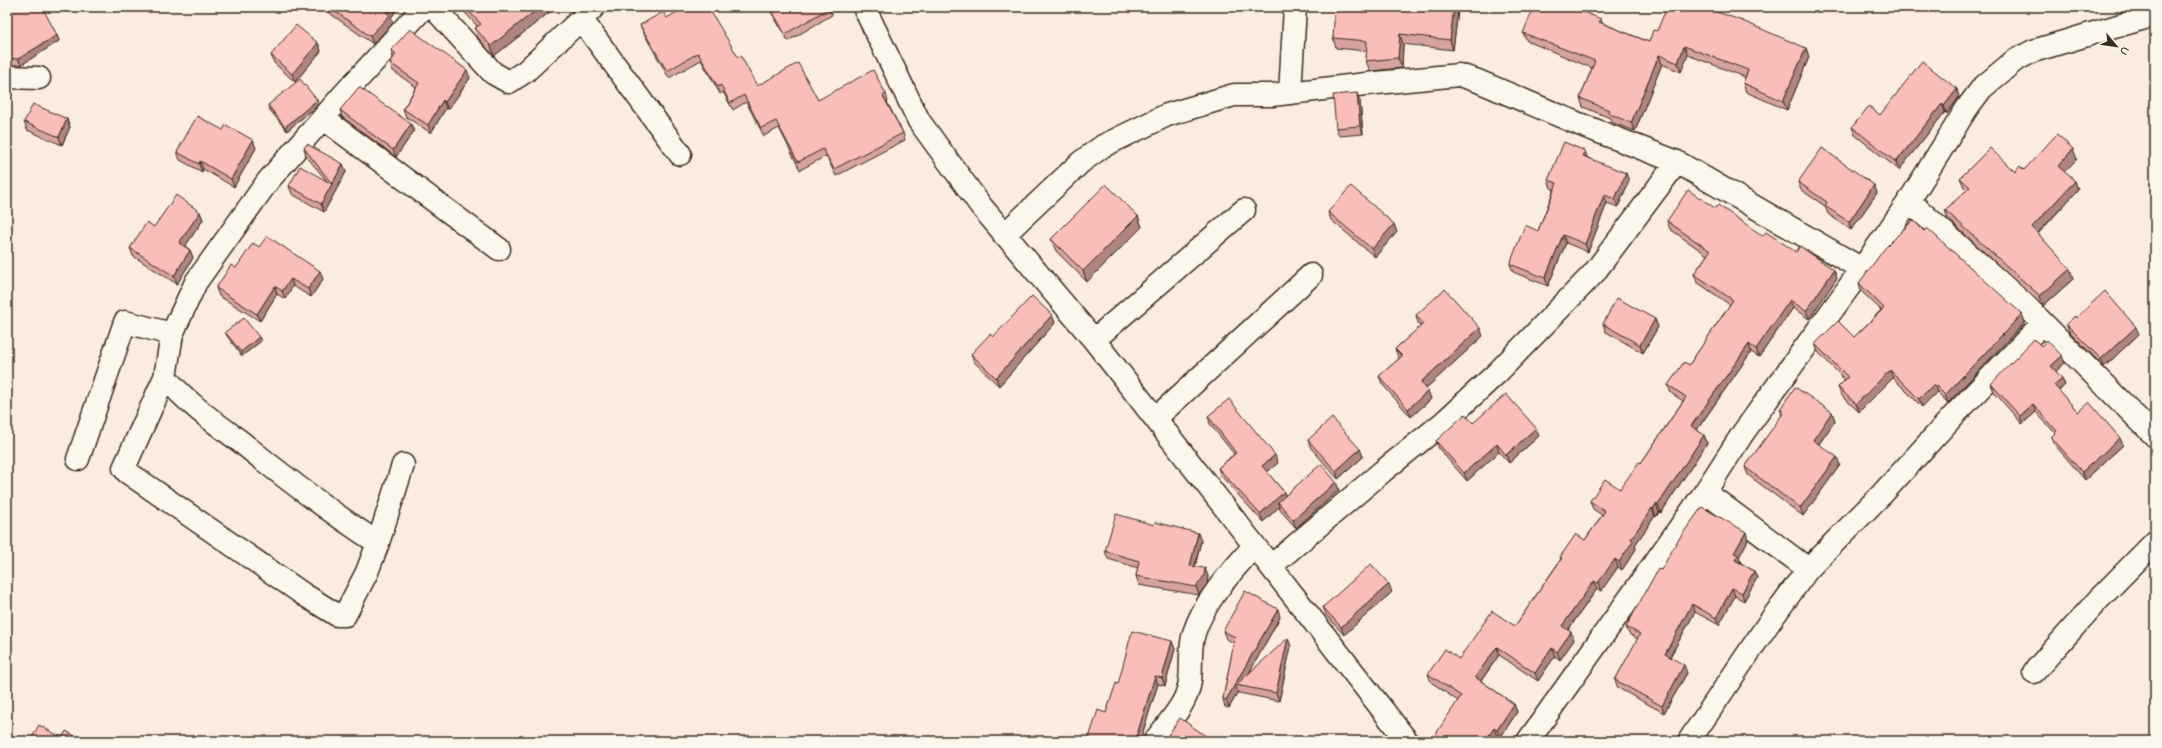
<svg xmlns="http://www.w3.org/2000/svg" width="2162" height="748" font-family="'Comic Neue',sans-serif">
	<rect width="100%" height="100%" fill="#fbece2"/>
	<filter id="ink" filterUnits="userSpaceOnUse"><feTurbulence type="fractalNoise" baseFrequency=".025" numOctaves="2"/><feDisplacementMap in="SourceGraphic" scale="8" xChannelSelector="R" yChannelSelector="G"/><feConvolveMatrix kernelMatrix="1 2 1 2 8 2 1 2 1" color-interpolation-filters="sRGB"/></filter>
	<g filter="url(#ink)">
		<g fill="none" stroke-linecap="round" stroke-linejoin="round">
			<g stroke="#3b2a1e" stroke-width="25">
				<path id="street" d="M 433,7 L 493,73 L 509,82 L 526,71 L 594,7
					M 864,7 L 919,121 L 981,206 L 1094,340 L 1407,741
					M 582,20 L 680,154
					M 7,77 L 39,78
					M 1290,93 L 1295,7
					M 324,119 L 499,249
					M 1909,201 L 2024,304 L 2155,436
					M 1004,235 L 1081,162 L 1103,146 L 1167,115 L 1234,95 L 1272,95 L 1366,84 L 1459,75 L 1478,81 L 1579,124 L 1677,162 L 1862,269
					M 1094,340 L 1244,210
					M 165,377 C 187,403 214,422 241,442 C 285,478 330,512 378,543 L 367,572 L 345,615 L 337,615 L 303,594 L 127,472 L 124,468 L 165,377 L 172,334 L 196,282 L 268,181 L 344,94 L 424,7
					M 1156,418 L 1311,275
					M 78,459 L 125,322 L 172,334
					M 1705,492 L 1808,569
					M 378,543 L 403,465
					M 1271,566 L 1383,471 L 1444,422 L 1497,373 L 1594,273 L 1677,162
					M 2034,672 L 2097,601 L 2155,542
					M 1155,741 C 1168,722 1187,705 1190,681 C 1192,666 1189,648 1194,633 C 1205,599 1231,573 1254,546
					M 1528,741 L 1705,492 L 1743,433 L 1862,269 L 1909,201 L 1967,108 L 1982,88 L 2014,61 L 2033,51 L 2155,15
					M 1689,741 L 1768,624 L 1808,569 L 1882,494 L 1956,413 L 2042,324"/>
			</g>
			<use href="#street" stroke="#fbf7ec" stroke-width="22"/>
		</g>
		<path fill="#d7a3a0" stroke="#3b2a1e" d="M 321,7 L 393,7 L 395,12 L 391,18 L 393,23 L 373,44 L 325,10 Z
			M 460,7 L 556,7 L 494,56 L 478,38 L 475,28 L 477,26 Z
			M 768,7 L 829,7 L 832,15 L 788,41 Z
			M 1458,11 L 1453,50 L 1403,44 L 1402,68 L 1370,71 L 1366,61 L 1367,51 L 1336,48 L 1333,38 Z
			M 7,14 L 57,35 L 59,41 L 21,65 L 7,65 Z
			M 667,18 L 738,57 L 757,86 L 818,100 L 886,94 L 888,102 L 887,102 L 903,133 L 905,140 L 836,176 L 826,156 L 800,170 L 779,128 L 764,136 L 746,102 L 733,110 L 723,92 L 720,94 L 701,60 L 669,78 L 643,32 L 640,25 Z
			M 1601,19 L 1602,23 L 1649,42 L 1657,31 L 1806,48 L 1809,57 L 1787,110 L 1746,92 L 1743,83 L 1745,77 L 1688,55 L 1681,72 L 1662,64 L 1635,131 L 1611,122 L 1610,118 L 1583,107 L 1580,98 L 1592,68 L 1527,41 L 1523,33 Z
			M 318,43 L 321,51 L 295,82 L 274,63 L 271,55 Z
			M 391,50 L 470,78 L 448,110 L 446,108 L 431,133 L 406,117 L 403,109 L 416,87 L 393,71 L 390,63 L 393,57 Z
			M 1959,97 L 1947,114 L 1945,112 L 1899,170 L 1855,135 L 1852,127 L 1880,115 Z
			M 317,100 L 319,104 L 287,131 L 269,109 L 268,105 Z
			M 1360,101 L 1363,134 L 1339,136 L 1336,128 Z
			M 340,110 L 414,131 L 396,157 L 342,117 Z
			M 67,119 L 70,127 L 62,145 L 27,130 L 24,122 Z
			M 256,148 L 234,187 L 203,169 L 202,172 L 180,160 L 177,152 Z
			M 304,148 L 343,164 L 346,172 L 324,212 L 292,194 L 289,186 L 326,180 L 306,156 Z
			M 1587,158 L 1629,181 L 1618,207 L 1607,203 L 1588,252 L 1566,243 L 1548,286 L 1513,272 L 1510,264 L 1538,231 L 1554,189 L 1551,188 L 1548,180 Z
			M 2077,159 L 2064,172 L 2075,181 L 2078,190 L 2038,234 L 2070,269 L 2073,279 L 2043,306 L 1948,219 L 1945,210 L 1967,190 L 1964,187 L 1960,178 L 2015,172 Z
			M 1798,182 L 1874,185 L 1877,193 L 1851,230 L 1828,214 L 1825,206 L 1801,190 Z
			M 1715,208 L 1763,236 L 1796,252 L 1837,278 L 1809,319 L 1793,308 L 1759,357 L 1751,352 L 1697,430 L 1704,435 L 1707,443 L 1661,513 L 1659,512 L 1656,517 L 1655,516 L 1635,545 L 1636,549 L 1622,570 L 1618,567 L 1601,591 L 1597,589 L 1568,630 L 1574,640 L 1560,660 L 1555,656 L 1538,681 L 1499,655 L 1481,681 L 1514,704 L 1517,712 L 1500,738 L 1458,701 L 1431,682 L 1428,674 L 1459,659 L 1515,626 L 1561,559 L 1560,557 L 1585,540 L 1602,515 L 1593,509 L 1590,501 L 1620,489 L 1641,463 L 1683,401 L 1671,393 L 1668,385 L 1689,365 L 1730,305 L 1697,282 L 1694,274 L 1707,255 L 1670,229 L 1667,221 Z
			M 200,212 L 203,220 L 185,246 L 190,250 L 193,258 L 177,284 L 133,256 L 130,248 L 154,227 Z
			M 1328,212 L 1397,232 L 1375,257 L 1331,220 Z
			M 1138,216 L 1142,227 L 1087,282 L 1056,251 L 1051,239 Z
			M 1924,231 L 2025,322 L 1948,403 L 1937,392 L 1922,407 L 1893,378 L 1859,412 L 1841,395 L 1838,387 L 1845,380 L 1818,352 L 1815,344 L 1854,337 L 1881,310 L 1861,291 L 1859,283 Z
			M 259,247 L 323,279 L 311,297 L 293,286 L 285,299 L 277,294 L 260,321 L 219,296 L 216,288 L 236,268 Z
			M 1052,315 L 1055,323 L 999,386 L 974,362 L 971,354 Z
			M 1416,315 L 1483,336 L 1426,388 L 1431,399 L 1411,417 L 1382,384 L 1379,376 L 1399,359 L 1398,357 L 1395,349 L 1421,326 L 1418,323 Z
			M 2076,318 L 2139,334 L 2104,367 L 2069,331 L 2066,324 Z
			M 1655,319 L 1658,327 L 1643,353 L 1606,332 L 1603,324 Z
			M 225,332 L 259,337 L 261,341 L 242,356 L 227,336 Z
			M 2041,346 L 2065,363 L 2056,371 L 2065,385 L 2059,391 L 2078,412 L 2123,445 L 2085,480 L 2054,444 L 2051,437 L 2055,433 L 2036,412 L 2022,424 L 1994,392 L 1991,384 Z
			M 1780,409 L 1832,412 L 1835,421 L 1819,444 L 1840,465 L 1803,516 L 1748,475 L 1745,467 L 1782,416 Z
			M 1208,416 L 1278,463 L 1267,472 L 1284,492 L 1285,495 L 1339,490 L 1296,528 L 1280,510 L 1279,507 L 1263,522 L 1221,476 L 1218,468 L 1234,454 L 1210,424 Z
			M 1473,423 L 1539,436 L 1509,463 L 1499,452 L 1467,481 L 1439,449 L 1436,441 Z
			M 1308,440 L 1360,449 L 1363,457 L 1338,479 L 1311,448 Z
			M 1748,540 L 1739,557 L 1741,563 L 1754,571 L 1757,578 L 1744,601 L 1735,596 L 1719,625 L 1695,612 L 1670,657 L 1687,673 L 1664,713 L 1618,688 L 1615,680 L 1638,639 L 1629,634 L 1626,627 L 1661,570 Z
			M 1201,541 L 1195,567 L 1208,576 L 1207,584 L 1199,595 L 1139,585 L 1136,576 L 1138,568 L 1108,559 L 1105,551 Z
			M 1392,592 L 1344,635 L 1326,615 L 1323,607 Z
			M 1280,617 L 1249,673 L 1291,646 L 1279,701 L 1239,693 L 1238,692 L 1229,708 L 1225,707 L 1223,699 L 1234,643 L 1226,639 L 1223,631 Z
			M 1175,649 L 1165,686 L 1158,684 L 1140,741 L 1090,741 L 1089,738 L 1106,713 L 1118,684 Z"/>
		<path fill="#af8582" stroke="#3b2a1e" d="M 390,7 L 393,7 L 395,12 L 391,18 L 393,23 L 373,44 L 370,36 Z
			M 540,7 L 556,7 L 494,56 L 491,46 Z
			M 1454,7 L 1456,7 L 1458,11 L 1453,50 L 1450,40 Z
			M 1400,34 L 1403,44 L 1402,68 L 1398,58 Z
			M 57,35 L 59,41 L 21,65 L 18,59 Z
			M 318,43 L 321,51 L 295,82 L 292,74 Z
			M 1684,46 L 1688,55 L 1681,72 L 1678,63 Z
			M 1806,48 L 1809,57 L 1787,110 L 1783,101 Z
			M 1659,55 L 1662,64 L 1635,131 L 1631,123 Z
			M 467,70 L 470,78 L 448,110 L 445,102 Z
			M 1957,89 L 1959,97 L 1947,114 L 1944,106 Z
			M 1357,93 L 1360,101 L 1363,134 L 1360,126 Z
			M 317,100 L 319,104 L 287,131 L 285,127 Z
			M 443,100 L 446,108 L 431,133 L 428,125 Z
			M 1942,104 L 1945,112 L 1899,170 L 1896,162 Z
			M 67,119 L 70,127 L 62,145 L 59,137 Z
			M 411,124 L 414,131 L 396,157 L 393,150 Z
			M 253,140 L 256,148 L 234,187 L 231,179 Z
			M 2073,149 L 2077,159 L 2061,175 L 2058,166 Z
			M 1585,151 L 1588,159 L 1583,156 Z
			M 200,161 L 203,169 L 202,172 L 199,164 Z
			M 343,164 L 346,172 L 324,212 L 321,204 Z
			M 1626,173 L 1629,181 L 1618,207 L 1615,199 Z
			M 2075,181 L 2078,190 L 2035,236 L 2032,227 Z
			M 1874,185 L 1877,193 L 1851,230 L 1849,222 Z
			M 1604,195 L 1607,203 L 1588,252 L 1585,244 Z
			M 200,212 L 203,220 L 182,251 L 179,243 Z
			M 1138,216 L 1142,227 L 1087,282 L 1083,271 Z
			M 1394,224 L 1397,232 L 1375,257 L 1372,249 Z
			M 1563,235 L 1566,243 L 1548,286 L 1545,278 Z
			M 190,250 L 193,258 L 177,284 L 174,276 Z
			M 2070,269 L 2073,279 L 2043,306 L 2040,296 Z
			M 1834,270 L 1837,278 L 1809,319 L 1806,311 Z
			M 320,271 L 323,279 L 311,297 L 308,289 Z
			M 291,279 L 293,286 L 285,299 L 282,291 Z
			M 275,286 L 277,294 L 260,321 L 257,314 Z
			M 1790,300 L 1793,308 L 1759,357 L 1756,349 Z
			M 2022,314 L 2025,322 L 1948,403 L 1945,395 Z
			M 1052,315 L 1055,323 L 999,386 L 996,378 Z
			M 1655,319 L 1658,327 L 1643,353 L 1640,345 Z
			M 2136,327 L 2139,334 L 2104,367 L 2101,359 Z
			M 1480,328 L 1483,336 L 1424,390 L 1421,382 Z
			M 259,337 L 261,341 L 242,356 L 241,352 Z
			M 1749,344 L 1751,352 L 1694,434 L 1691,426 Z
			M 2062,356 L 2065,363 L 2054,373 L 2051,366 Z
			M 1890,370 L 1893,378 L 1859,412 L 1856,404 Z
			M 2062,378 L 2065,385 L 2056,393 L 2054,385 Z
			M 1934,384 L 1937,392 L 1922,407 L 1919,399 Z
			M 1428,391 L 1431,399 L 1411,417 L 1408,409 Z
			M 2033,404 L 2036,412 L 2022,424 L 2020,416 Z
			M 1832,412 L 1835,421 L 1816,448 L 1813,440 Z
			M 1536,428 L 1539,436 L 1509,463 L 1506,455 Z
			M 1704,435 L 1707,443 L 1661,513 L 1658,505 Z
			M 2120,438 L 2123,445 L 2085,480 L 2082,472 Z
			M 1497,444 L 1499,452 L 1467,481 L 1464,473 Z
			M 1360,449 L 1363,457 L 1338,479 L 1336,471 Z
			M 1275,455 L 1278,463 L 1265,474 L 1262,466 Z
			M 1837,457 L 1840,465 L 1803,516 L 1800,508 Z
			M 1336,482 L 1339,490 L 1296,528 L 1293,520 Z
			M 1284,492 L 1287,500 L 1278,502 L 1279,507 L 1263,522 L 1260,514 Z
			M 1656,504 L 1659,512 L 1656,517 L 1653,509 Z
			M 1652,508 L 1655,516 L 1635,545 L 1636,549 L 1622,570 L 1619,562 L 1631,539 Z
			M 1746,532 L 1748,540 L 1739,557 L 1741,563 L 1735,560 L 1734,553 Z
			M 1198,533 L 1201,541 L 1193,574 L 1190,566 Z
			M 1615,559 L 1618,567 L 1601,591 L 1598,583 Z
			M 1205,568 L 1208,576 L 1207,584 L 1199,595 L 1196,587 Z
			M 1754,571 L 1757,578 L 1744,601 L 1742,593 Z
			M 1594,581 L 1597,589 L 1565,634 L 1562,626 Z
			M 1389,584 L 1392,592 L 1344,635 L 1341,627 Z
			M 1732,588 L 1735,596 L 1719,625 L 1716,618 Z
			M 1692,604 L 1695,612 L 1667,662 L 1665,654 Z
			M 1278,609 L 1280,617 L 1242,686 L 1236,685 L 1238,692 L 1229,708 L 1226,700 Z
			M 1571,632 L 1574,640 L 1560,660 L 1557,652 Z
			M 1288,638 L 1291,646 L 1279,701 L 1276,693 Z
			M 1172,641 L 1175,649 L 1165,686 L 1162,678 Z
			M 1497,647 L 1499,655 L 1478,685 L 1475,677 Z
			M 1552,648 L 1555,656 L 1538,681 L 1535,673 Z
			M 1684,665 L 1687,673 L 1664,713 L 1662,706 Z
			M 1155,676 L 1158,684 L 1140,741 L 1135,741 Z
			M 1514,704 L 1517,712 L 1500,738 L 1497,730 Z
			M 1494,728 L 1497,736 L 1493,741 L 1485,741 Z"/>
		<path fill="#fabeba" stroke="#3b2a1e" d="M 14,7 L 42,7 L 57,35 L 18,59 L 7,58 L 7,14 L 13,10 L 12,8 Z
			M 329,7 L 390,7 L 386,12 L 390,15 L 370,36 Z
			M 465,7 L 540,7 L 491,46 L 475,28 L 481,24 Z
			M 685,7 L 708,7 L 738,57 L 741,56 L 757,86 L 798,63 L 818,100 L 873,70 L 886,94 L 883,96 L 903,133 L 834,169 L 823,149 L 798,162 L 776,121 L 761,128 L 744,95 L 730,103 L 721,85 L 718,87 L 698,53 L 667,71 L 640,25 L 663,12 L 667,18 Z
			M 770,7 L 829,7 L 830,8 L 785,34 Z
			M 1335,7 L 1454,7 L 1450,40 L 1400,34 L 1398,58 L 1366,61 L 1367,41 L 1333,38 Z
			M 1534,7 L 1571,7 L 1601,19 L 1599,22 L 1649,42 L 1653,30 L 1657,31 L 1667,7 L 1703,7 L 1740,20 L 1806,48 L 1783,101 L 1743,83 L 1748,70 L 1684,46 L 1678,63 L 1659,55 L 1631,123 L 1608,113 L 1609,110 L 1580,98 L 1595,61 L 1523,33 Z
			M 296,25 L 318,43 L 292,74 L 271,55 Z
			M 410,29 L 467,70 L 445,102 L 443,100 L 428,125 L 403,109 L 419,83 L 390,63 L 396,54 L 391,50 Z
			M 1922,61 L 1957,89 L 1944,106 L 1942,104 L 1896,162 L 1852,127 L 1869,106 L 1880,115 Z
			M 300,79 L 317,100 L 285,127 L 268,105 Z
			M 359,87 L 411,124 L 393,150 L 340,110 Z
			M 1357,93 L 1360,126 L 1336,128 L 1333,95 Z
			M 33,104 L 67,119 L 59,137 L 24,122 Z
			M 197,116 L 223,130 L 226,125 L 253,140 L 231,179 L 200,161 L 199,164 L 177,152 Z
			M 2057,134 L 2073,149 L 2058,166 L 2075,181 L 2032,227 L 2070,269 L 2040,296 L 1945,210 L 1970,187 L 1960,178 L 1990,148 L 2015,172 L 2020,166 L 2024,170 Z
			M 1564,142 L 1585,151 L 1583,156 L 1626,173 L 1615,199 L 1604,195 L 1585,244 L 1563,235 L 1545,278 L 1510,264 L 1525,225 L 1538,231 L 1557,183 L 1548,180 Z
			M 307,144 L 343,164 L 321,204 L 289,186 L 300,166 L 332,184 L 304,148 Z
			M 1822,148 L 1874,185 L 1849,222 L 1825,206 L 1827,202 L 1798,182 Z
			M 1106,184 L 1138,216 L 1083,271 L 1051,239 Z
			M 1351,186 L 1394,224 L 1372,249 L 1328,212 Z
			M 1688,190 L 1715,208 L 1718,205 L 1763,236 L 1766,232 L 1796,252 L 1800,246 L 1834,270 L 1806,311 L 1790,300 L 1756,349 L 1749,344 L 1691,426 L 1704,435 L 1658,505 L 1656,504 L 1653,509 L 1652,508 L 1631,539 L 1633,541 L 1619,562 L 1615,559 L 1598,583 L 1594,581 L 1562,626 L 1571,632 L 1557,652 L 1552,648 L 1535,673 L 1497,647 L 1475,677 L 1514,704 L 1497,730 L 1494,728 L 1485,741 L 1431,741 L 1461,696 L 1428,674 L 1445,649 L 1459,659 L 1492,611 L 1515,626 L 1562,558 L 1560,557 L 1576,534 L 1585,540 L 1605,511 L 1590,501 L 1605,479 L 1620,489 L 1639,462 L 1641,463 L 1686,397 L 1668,385 L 1684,362 L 1689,365 L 1733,300 L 1694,274 L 1710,251 L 1667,221 Z
			M 176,195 L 200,212 L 179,243 L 190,250 L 174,276 L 130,248 L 147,222 L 154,227 Z
			M 1913,220 L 1924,231 L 1927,228 L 2022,314 L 1945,395 L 1934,384 L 1919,399 L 1890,370 L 1856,404 L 1838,387 L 1848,377 L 1815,344 L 1838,321 L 1854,337 L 1884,308 L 1859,283 L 1885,248 Z
			M 267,236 L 320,271 L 308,289 L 291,279 L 282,291 L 275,286 L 257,314 L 216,288 L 231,265 L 236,268 L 253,243 L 259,247 Z
			M 1445,289 L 1480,328 L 1421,382 L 1428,391 L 1408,409 L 1379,376 L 1402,356 L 1395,349 L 1423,324 L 1416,315 Z
			M 2105,291 L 2136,327 L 2101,359 L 2066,324 L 2075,316 L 2076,318 Z
			M 1032,296 L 1052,315 L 996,378 L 971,354 L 990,334 L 993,337 Z
			M 1617,298 L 1655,319 L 1640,345 L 1603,324 Z
			M 244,318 L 259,337 L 241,352 L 225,332 Z
			M 2034,339 L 2041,346 L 2047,340 L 2062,356 L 2051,366 L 2062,378 L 2054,385 L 2078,412 L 2089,402 L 2120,438 L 2082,472 L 2051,437 L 2057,431 L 2033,404 L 2020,416 L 1991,384 Z
			M 1795,387 L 1832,412 L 1813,440 L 1837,457 L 1800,508 L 1745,467 L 1784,412 L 1780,409 Z
			M 1506,394 L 1536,428 L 1506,455 L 1497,444 L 1464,473 L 1436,441 L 1465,414 L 1473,423 Z
			M 1229,399 L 1275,455 L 1262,466 L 1284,492 L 1260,514 L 1218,468 L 1236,453 L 1208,416 Z
			M 1332,418 L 1360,449 L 1336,471 L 1308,440 Z
			M 1321,464 L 1336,482 L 1293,520 L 1278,502 Z
			M 1702,507 L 1746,532 L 1734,553 L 1738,555 L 1735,560 L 1754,571 L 1742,593 L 1732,588 L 1716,618 L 1692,604 L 1665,654 L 1684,665 L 1662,706 L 1615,680 L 1640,634 L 1626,627 L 1658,569 L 1661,570 L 1678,540 Z
			M 1116,514 L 1154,525 L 1155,522 L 1198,533 L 1190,566 L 1205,568 L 1204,576 L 1196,587 L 1136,576 L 1139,561 L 1105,551 Z
			M 1371,564 L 1389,584 L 1341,627 L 1323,607 Z
			M 1245,591 L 1278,609 L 1226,700 L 1223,699 L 1235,637 L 1223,631 Z
			M 1132,631 L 1172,641 L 1162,678 L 1155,676 L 1135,741 L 1099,741 L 1089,738 L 1098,710 L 1106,713 L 1116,683 L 1118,684 Z
			M 1288,638 L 1276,693 L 1236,685 Z
			M 1180,718 L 1213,741 L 1164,741 Z
			M 39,725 L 62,738 L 66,731 L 84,741 L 30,741 Z
			M 1357,738 L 1360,741 L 1354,741 Z"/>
	</g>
	<rect width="2162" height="748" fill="none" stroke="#fbf7ec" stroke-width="24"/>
	<rect x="12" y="12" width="2138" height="724" fill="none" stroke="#3b2a1e" stroke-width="1.5" filter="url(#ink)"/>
	<g transform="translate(2116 46) rotate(119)" stroke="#fbf7ec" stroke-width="3" paint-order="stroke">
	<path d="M0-3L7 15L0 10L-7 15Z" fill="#3b2a1e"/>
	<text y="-6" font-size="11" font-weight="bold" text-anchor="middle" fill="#3b2a1e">U</text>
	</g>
</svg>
